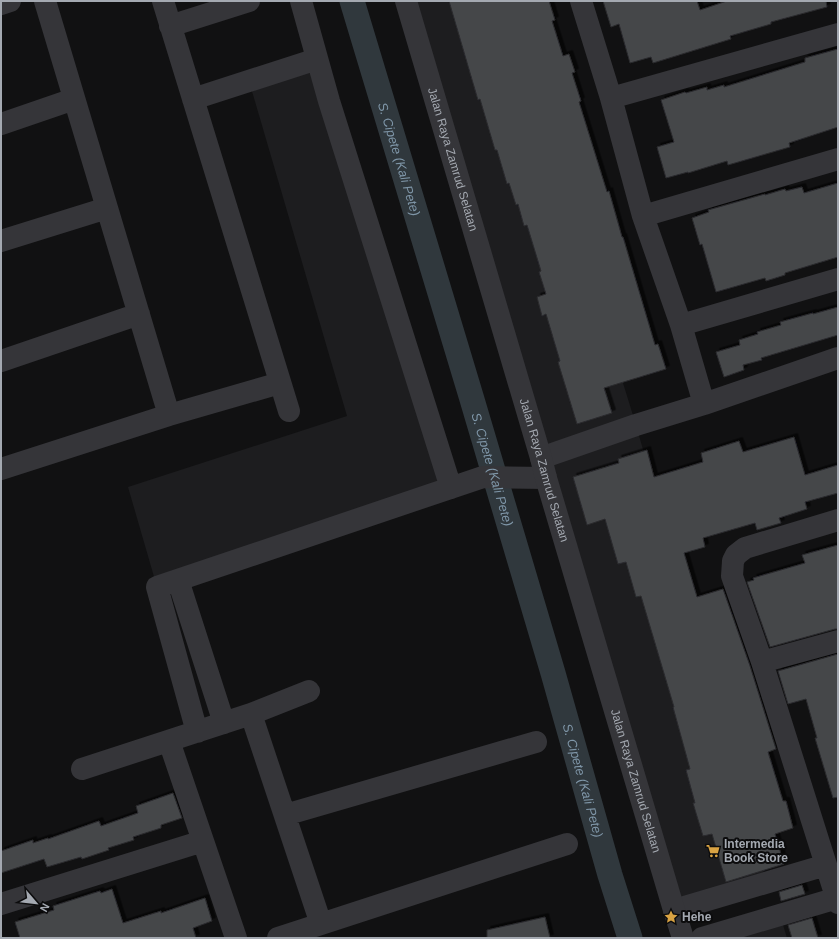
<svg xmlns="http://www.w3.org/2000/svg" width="839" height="939" font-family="Helvetica,sans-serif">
	<defs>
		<filter id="shadow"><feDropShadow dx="3.5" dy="-3.5" stdDeviation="0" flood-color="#0009"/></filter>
	</defs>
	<rect width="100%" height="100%" fill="#111112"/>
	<path fill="#1d1d1f" d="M 406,1 L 505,1 L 636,425 L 767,883 L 674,910 Z
		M 317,59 L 451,488 L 157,587 L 128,487 L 347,416 L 249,81 Z
		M 780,915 L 787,938 L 702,938 Z"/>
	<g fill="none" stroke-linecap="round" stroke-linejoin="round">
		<path stroke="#30383d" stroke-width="25" id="s1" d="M 352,1 L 471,396 L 553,673 L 610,875 L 630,938"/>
	</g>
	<path fill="#45474a" stroke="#2b2b2e" filter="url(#shadow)" d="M 449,1 L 549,1 L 555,20 L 552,21 L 563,56 L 569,54 L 575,72 L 572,73 L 581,101 L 579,102 L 607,192 L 609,191 L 622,237 L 623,237 L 655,345 L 658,344 L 666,369 L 604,388 L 612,413 L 577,424 L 558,362 L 560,361 L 546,314 L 542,316 L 537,297 L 546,294 L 539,272 L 541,271 L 527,225 L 524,226 L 518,204 L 516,205 L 509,183 L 507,184 L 497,150 L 495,150 L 480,99 L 478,100 Z
		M 603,1 L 697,1 L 700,10 L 727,1 L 826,1 L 827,7 L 771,22 L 771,24 L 730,36 L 731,39 L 653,63 L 651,57 L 630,63 L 619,24 L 611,27 Z
		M 838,49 L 838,127 L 789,143 L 790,147 L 728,165 L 727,161 L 688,173 L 688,172 L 666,178 L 657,147 L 674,142 L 661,100 L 685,92 L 686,93 L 707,87 L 707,90 L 724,85 L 724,87 L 805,62 L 805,58 Z
		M 838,183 L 838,257 L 785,273 L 785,275 L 766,281 L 765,278 L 716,292 L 702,244 L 700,245 L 692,218 L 709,212 L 708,210 L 765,194 L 765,195 L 785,189 L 786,191 L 802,187 L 804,193 Z
		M 838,307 L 838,335 L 761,358 L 762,360 L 743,365 L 744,370 L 724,377 L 716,352 L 740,345 L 739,340 L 758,334 L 757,332 L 781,325 L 780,322 L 813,313 L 813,314 Z
		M 794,437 L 805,475 L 838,465 L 838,493 L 805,502 L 807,509 L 779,518 L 781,523 L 757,530 L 755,523 L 703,538 L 705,547 L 684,553 L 697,597 L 723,589 L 750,666 L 776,749 L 768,752 L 783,801 L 786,801 L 793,828 L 775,834 L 784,864 L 726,882 L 712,834 L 703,836 L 693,803 L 695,803 L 686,770 L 690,769 L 673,707 L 674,707 L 641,596 L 636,597 L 626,562 L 618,564 L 605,519 L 587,525 L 573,477 L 619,463 L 618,459 L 647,450 L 654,477 L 703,462 L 701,453 L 739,441 L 743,452 Z
		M 838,545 L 838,629 L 835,629 L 770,647 L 747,582 L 754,580 L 753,578 L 805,563 L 802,555 Z
		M 838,654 L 838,797 L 833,798 L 815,738 L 817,738 L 806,699 L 788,704 L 778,671 Z
		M 173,793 L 182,818 L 161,825 L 161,828 L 133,837 L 134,840 L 108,848 L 109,850 L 82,859 L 81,857 L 47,867 L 44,859 L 1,873 L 1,851 L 33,840 L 33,843 L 48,838 L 48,839 L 99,821 L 101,826 L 138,813 L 136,806 Z
		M 802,885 L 805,894 L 781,901 L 779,892 Z
		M 112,889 L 123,923 L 161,911 L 161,913 L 205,898 L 212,921 L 193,928 L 196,938 L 20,938 L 15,922 L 54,910 L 53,906 L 100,891 L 101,893 Z
		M 545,917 L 550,938 L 487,938 L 487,930 Z
		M 812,918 L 818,938 L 792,938 L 788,925 Z"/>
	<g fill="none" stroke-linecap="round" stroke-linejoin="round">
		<path stroke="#353539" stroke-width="22" d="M 45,1 L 169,415
			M 163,1 L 289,411
			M 301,1 L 329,101 L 451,488
			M 581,1 L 611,98 L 643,216 L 681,325 L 704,404
			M 1,4 L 10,1
			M 170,26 L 249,1
			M 611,98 L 838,34
			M 193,99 L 317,59
			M 1,124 L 74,99
			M 643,216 L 838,159
			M 1,241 L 107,208
			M 681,325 L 838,279
			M 1,361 L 139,314
			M 541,458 L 636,425 L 704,404 L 838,358
			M 1,469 L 169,415 L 280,383
			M 838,520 L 745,548 L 736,555 L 733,561 L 732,576 L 762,662 L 838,903
			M 178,580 L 224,723
			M 762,662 L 838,641
			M 251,714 L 321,924
			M 197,732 L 157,587 L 483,477 L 546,478
			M 169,741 L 236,938
			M 82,769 L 251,714 L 309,691
			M 285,815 L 536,742
			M 1,904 L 203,841
			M 674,910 L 826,865
			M 278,938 L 567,844
			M 702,938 L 837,898"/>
		<path stroke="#353539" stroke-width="22" id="s2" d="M 406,1 L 541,458 L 546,478 L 674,910 L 683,938"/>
	</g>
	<defs>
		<g id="supermarket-bare" transform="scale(1.08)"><path d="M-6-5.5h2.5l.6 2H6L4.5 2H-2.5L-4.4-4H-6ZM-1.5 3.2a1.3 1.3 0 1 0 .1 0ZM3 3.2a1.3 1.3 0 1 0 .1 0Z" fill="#d9a343" stroke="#0c0c0d" stroke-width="2.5" paint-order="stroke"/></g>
		<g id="sight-bare" transform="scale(1.08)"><path d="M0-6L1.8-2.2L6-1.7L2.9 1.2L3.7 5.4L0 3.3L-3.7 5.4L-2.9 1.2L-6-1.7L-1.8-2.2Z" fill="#d9a343" stroke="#0c0c0d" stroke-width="2.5" paint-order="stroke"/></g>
	</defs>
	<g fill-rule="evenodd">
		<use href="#supermarket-bare" x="713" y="851"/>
		<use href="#sight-bare" x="671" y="917"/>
	</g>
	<g text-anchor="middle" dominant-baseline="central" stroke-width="4" stroke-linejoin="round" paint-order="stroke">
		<g font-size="12" fill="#a4a9b1" stroke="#0c0c0d">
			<text stroke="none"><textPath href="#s2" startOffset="165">Jalan Raya Zamrud Selatan</textPath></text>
			<text stroke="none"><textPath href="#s2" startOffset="489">Jalan Raya Zamrud Selatan</textPath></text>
			<text stroke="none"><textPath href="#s2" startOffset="813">Jalan Raya Zamrud Selatan</textPath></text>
		</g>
		<g font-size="12" font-weight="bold" fill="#a4a9b1" stroke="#0c0c0d" text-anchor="start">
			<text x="724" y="844">Intermedia<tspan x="724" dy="14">Book Store</tspan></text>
			<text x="682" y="917">Hehe</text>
		</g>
		<g font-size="13" font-style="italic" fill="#7f96a8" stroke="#0c0c0d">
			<text stroke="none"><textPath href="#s1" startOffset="165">S. Cipete (Kali Pete)</textPath></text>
			<text stroke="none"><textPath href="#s1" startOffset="489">S. Cipete (Kali Pete)</textPath></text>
			<text stroke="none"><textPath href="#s1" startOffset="813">S. Cipete (Kali Pete)</textPath></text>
		</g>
	</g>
	<rect width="839" height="939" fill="none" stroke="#a4a9b1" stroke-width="4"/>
	<g transform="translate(36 903) rotate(118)" stroke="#0c0c0d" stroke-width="3" paint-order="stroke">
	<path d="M0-3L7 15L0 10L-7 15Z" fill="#a4a9b1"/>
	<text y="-6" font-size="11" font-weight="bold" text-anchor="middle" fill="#a4a9b1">N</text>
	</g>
</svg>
